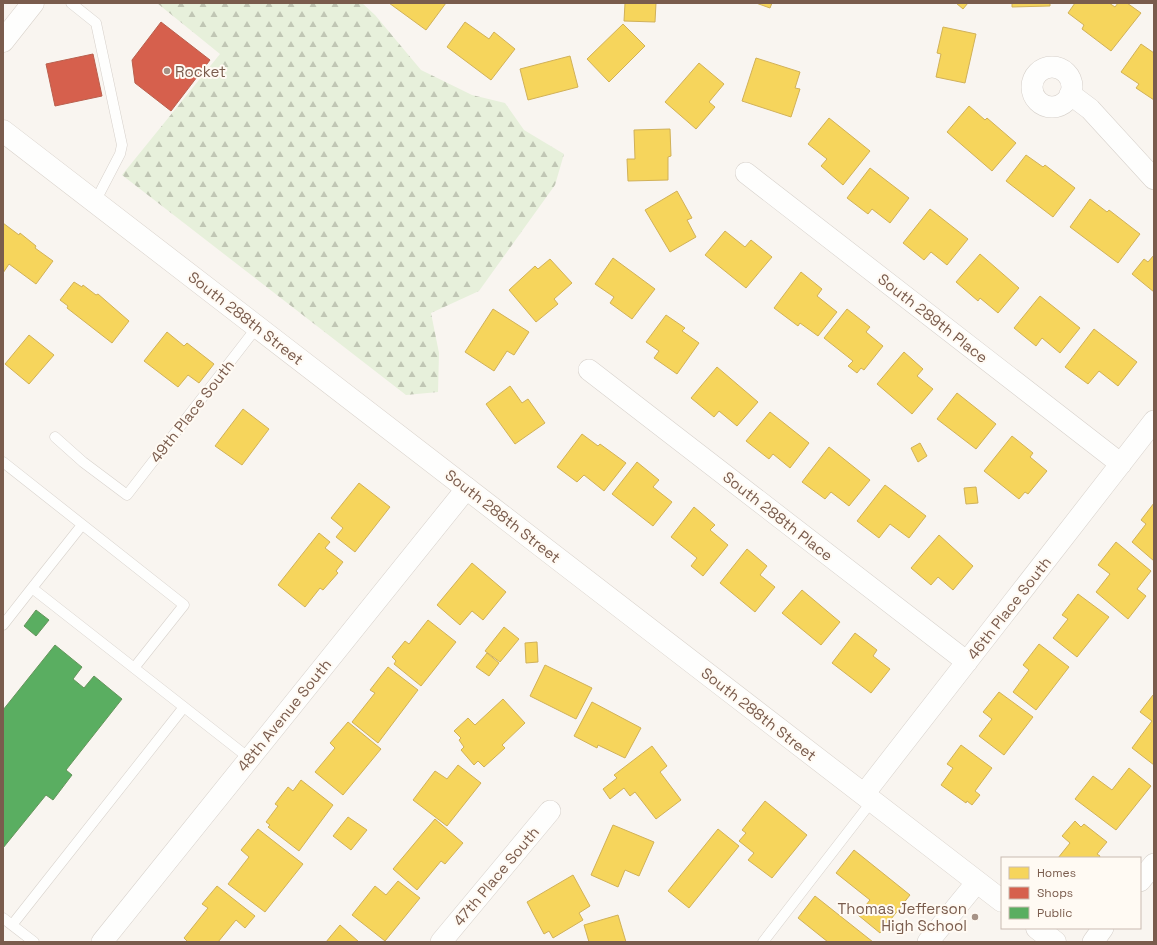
<svg xmlns="http://www.w3.org/2000/svg" width="1157" height="945" font-family="'Space Grotesk',sans-serif">
	<defs>
		<pattern id="forest-firs" width="22" height="20" patternUnits="userSpaceOnUse"><rect width="22" height="20" fill="#e7f0db"/><path d="M5 1l3.5 6h-7zM16 11l3.5 6h-7z" fill="#c0c6b4"/></pattern>
	</defs>
	<rect width="100%" height="100%" fill="#f9f5f0"/>
	<path fill="url(#forest-firs)" d="M 157,3 L 362,3 L 375,15 L 421,70 L 472,95 L 505,103 L 524,130 L 564,154 L 555,185 L 479,291 L 431,313 L 439,353 L 438,392 L 406,395 L 122,175 L 220,54 Z"/>
	<path fill="#f6d55c" stroke="#d1b158" d="M 389,3 L 446,3 L 426,30 Z
		M 625,3 L 656,3 L 655,22 L 624,21 Z
		M 756,3 L 772,3 L 770,8 Z
		M 956,3 L 968,3 L 963,9 Z
		M 1012,3 L 1050,3 L 1050,6 L 1012,7 Z
		M 1075,3 L 1109,3 L 1115,7 L 1118,3 L 1127,3 L 1141,13 L 1111,51 L 1082,29 L 1084,25 L 1068,13 Z
		M 465,22 L 489,39 L 494,32 L 515,49 L 491,80 L 447,47 Z
		M 623,24 L 645,46 L 609,82 L 587,59 Z
		M 943,27 L 976,34 L 965,83 L 936,77 L 941,54 L 937,53 Z
		M 1141,44 L 1154,53 L 1154,100 L 1136,88 L 1139,84 L 1121,72 Z
		M 570,56 L 578,87 L 528,100 L 520,69 Z
		M 756,58 L 800,72 L 795,88 L 800,89 L 791,117 L 742,101 Z
		M 699,63 L 724,84 L 709,102 L 715,107 L 696,129 L 665,102 Z
		M 969,106 L 985,120 L 987,118 L 1016,143 L 992,171 L 947,132 Z
		M 829,118 L 870,151 L 843,185 L 821,166 L 827,159 L 808,144 Z
		M 670,129 L 671,156 L 668,157 L 668,180 L 628,181 L 627,159 L 635,159 L 634,130 Z
		M 1026,155 L 1043,167 L 1045,165 L 1075,188 L 1053,217 L 1006,181 Z
		M 870,168 L 909,198 L 890,223 L 872,209 L 868,214 L 847,198 Z
		M 677,191 L 692,218 L 687,220 L 696,237 L 670,252 L 645,210 Z
		M 1090,199 L 1107,212 L 1109,210 L 1140,234 L 1118,263 L 1070,227 Z
		M 930,209 L 968,239 L 947,265 L 931,252 L 924,260 L 903,243 Z
		M 3,223 L 19,235 L 20,233 L 36,246 L 35,248 L 53,261 L 36,284 L 9,264 L 3,273 Z
		M 725,231 L 745,247 L 751,240 L 772,257 L 746,288 L 705,255 Z
		M 980,254 L 1019,288 L 998,313 L 980,298 L 978,301 L 956,282 Z
		M 1154,255 L 1154,292 L 1132,274 L 1144,259 L 1148,262 Z
		M 613,258 L 655,289 L 632,319 L 610,303 L 614,297 L 595,284 Z
		M 550,259 L 572,283 L 554,299 L 558,304 L 536,322 L 509,290 L 535,266 L 538,269 Z
		M 801,272 L 822,289 L 817,296 L 837,312 L 818,336 L 800,323 L 798,326 L 774,308 Z
		M 74,282 L 82,287 L 83,285 L 96,295 L 98,294 L 129,321 L 112,343 L 67,308 L 68,306 L 60,300 Z
		M 1040,296 L 1080,328 L 1060,353 L 1042,338 L 1036,346 L 1014,328 Z
		M 493,309 L 529,332 L 514,355 L 507,351 L 494,371 L 465,352 Z
		M 847,309 L 870,327 L 866,332 L 883,346 L 864,370 L 861,368 L 857,373 L 848,366 L 853,361 L 824,338 Z
		M 666,315 L 685,328 L 682,331 L 699,343 L 677,374 L 654,358 L 659,351 L 646,342 Z
		M 1094,329 L 1137,362 L 1118,386 L 1099,371 L 1088,384 L 1065,367 Z
		M 167,332 L 184,346 L 187,343 L 214,364 L 199,383 L 188,375 L 178,387 L 144,361 Z
		M 29,335 L 54,355 L 29,384 L 5,364 Z
		M 904,352 L 923,369 L 917,376 L 933,389 L 912,414 L 877,384 Z
		M 717,367 L 758,402 L 737,426 L 719,411 L 714,417 L 691,398 Z
		M 510,386 L 522,403 L 528,399 L 545,423 L 515,444 L 486,404 Z
		M 957,393 L 996,424 L 976,449 L 937,419 Z
		M 243,409 L 269,429 L 242,465 L 215,446 Z
		M 770,412 L 809,443 L 790,468 L 773,454 L 769,459 L 746,441 Z
		M 582,434 L 598,446 L 600,444 L 626,463 L 604,491 L 584,475 L 577,482 L 557,467 Z
		M 1012,436 L 1033,453 L 1030,457 L 1047,471 L 1028,494 L 1025,492 L 1019,499 L 984,471 Z
		M 920,443 L 927,456 L 918,462 L 911,448 Z
		M 829,447 L 870,480 L 849,506 L 831,492 L 825,499 L 802,482 Z
		M 637,462 L 659,480 L 653,487 L 672,502 L 653,526 L 612,494 Z
		M 359,483 L 390,507 L 355,552 L 336,537 L 343,528 L 331,518 Z
		M 885,485 L 926,516 L 909,538 L 890,524 L 879,538 L 857,521 Z
		M 976,487 L 978,503 L 966,504 L 964,488 Z
		M 1154,503 L 1154,561 L 1132,542 L 1146,524 L 1141,520 Z
		M 694,507 L 715,525 L 710,530 L 728,545 L 703,576 L 691,566 L 697,558 L 671,537 Z
		M 319,533 L 330,542 L 325,548 L 343,562 L 336,571 L 338,573 L 323,590 L 320,588 L 305,607 L 278,585 Z
		M 939,535 L 973,566 L 953,590 L 938,577 L 931,585 L 911,568 Z
		M 1116,542 L 1151,571 L 1137,589 L 1146,596 L 1128,619 L 1096,592 L 1110,574 L 1098,565 Z
		M 747,549 L 767,566 L 760,575 L 775,587 L 755,612 L 720,583 Z
		M 472,563 L 506,592 L 483,620 L 472,611 L 460,625 L 437,605 Z
		M 802,590 L 840,622 L 821,645 L 782,613 Z
		M 1078,594 L 1109,617 L 1077,657 L 1053,638 L 1068,619 L 1062,615 Z
		M 428,620 L 456,642 L 421,686 L 394,664 L 396,661 L 392,657 L 405,641 L 409,644 Z
		M 504,627 L 519,639 L 500,662 L 485,651 Z
		M 855,633 L 877,650 L 873,656 L 890,669 L 871,693 L 832,663 Z
		M 537,642 L 538,662 L 526,663 L 525,643 Z
		M 1039,644 L 1069,667 L 1036,710 L 1013,692 L 1029,670 L 1023,665 Z
		M 487,653 L 499,663 L 489,676 L 476,667 Z
		M 545,665 L 592,688 L 576,719 L 530,696 Z
		M 388,667 L 418,690 L 378,743 L 352,722 L 375,693 L 370,690 Z
		M 999,692 L 1033,717 L 1004,755 L 979,736 L 992,719 L 983,712 Z
		M 1153,695 L 1154,695 L 1154,765 L 1132,748 L 1152,721 L 1140,712 Z
		M 503,699 L 525,723 L 502,745 L 505,748 L 484,767 L 478,761 L 474,765 L 461,750 L 464,747 L 459,740 L 461,738 L 454,731 L 468,718 L 475,725 Z
		M 592,702 L 641,728 L 625,758 L 598,745 L 597,748 L 574,736 Z
		M 348,722 L 381,749 L 343,795 L 315,772 L 335,748 L 330,743 Z
		M 961,745 L 992,768 L 975,791 L 980,795 L 972,805 L 967,801 L 966,803 L 941,785 L 953,768 L 947,764 Z
		M 652,746 L 667,766 L 660,772 L 681,800 L 656,819 L 635,792 L 630,796 L 624,788 L 610,799 L 603,789 L 617,778 L 614,775 Z
		M 458,765 L 481,783 L 447,826 L 413,800 L 435,771 L 447,779 Z
		M 1129,768 L 1151,786 L 1116,830 L 1075,799 L 1093,776 L 1112,790 Z
		M 301,780 L 333,805 L 299,851 L 268,827 L 270,825 L 266,822 L 278,806 L 275,804 L 288,787 L 293,791 Z
		M 765,801 L 807,835 L 772,878 L 748,860 L 754,853 L 739,841 L 746,833 L 742,830 Z
		M 348,817 L 367,830 L 351,850 L 333,836 Z
		M 435,819 L 463,843 L 445,864 L 441,861 L 417,890 L 393,869 Z
		M 1075,821 L 1081,827 L 1084,824 L 1107,842 L 1097,854 L 1100,856 L 1099,858 L 1058,858 L 1070,843 L 1062,836 Z
		M 613,825 L 654,842 L 639,876 L 625,870 L 618,887 L 591,875 Z
		M 258,829 L 303,864 L 265,912 L 228,884 L 249,857 L 241,850 Z
		M 718,829 L 739,846 L 689,908 L 668,891 Z
		M 854,850 L 910,895 L 880,933 L 858,915 L 870,900 L 836,873 Z
		M 573,875 L 590,906 L 579,913 L 583,920 L 553,938 L 549,931 L 544,934 L 527,902 Z
		M 398,881 L 420,898 L 385,941 L 352,915 L 375,886 L 386,895 Z
		M 217,886 L 255,916 L 245,928 L 236,920 L 218,942 L 188,942 L 184,938 L 208,908 L 202,904 Z
		M 815,896 L 873,942 L 828,942 L 798,918 Z
		M 618,915 L 626,942 L 589,942 L 584,925 Z
		M 340,925 L 359,942 L 326,942 Z"/>
	<path fill="#d6604d" stroke="#ba5f4d" d="M 161,22 L 210,60 L 171,111 L 135,83 L 132,60 Z
		M 93,54 L 102,96 L 55,106 L 46,64 Z"/>
	<path fill="#5aae61" stroke="#64955b" d="M 36,610 L 49,620 L 36,636 L 24,626 Z
		M 55,645 L 82,667 L 73,679 L 84,688 L 94,676 L 122,699 L 66,770 L 72,775 L 53,800 L 46,795 L 3,848 L 3,710 Z"/>
	<g fill="none" stroke-linecap="round" stroke-linejoin="round">
		<g stroke="#d7d1cb" stroke-width="11">
			<path id="lane" d="M 71,3 L 96,23 L 122,145 L 120,154 L 95,202
				M 55,437 L 83,462 L 127,495 L 257,327
				M 3,462 L 184,605 L 134,668
				M 32,588 L 82,525
				M 3,625 L 32,588 L 249,758
				M 3,918 L 34,942
				M 12,925 L 184,707
				M 763,942 L 872,801"/>
		</g>
		<g stroke="#d7d1cb" stroke-width="22">
			<path id="street" d="M1032 87a20 20 0 1 1 40 0a20 20 0 1 1-40 0Z
				M 1070,94 L 1090,109 L 1154,179
				M 746,173 L 1121,464
				M 589,370 L 967,662
				M 864,794 L 1154,421
				M 1140,881 L 1154,864
				M 102,942 L 467,488
				M 441,942 L 550,811
				M 928,942 L 977,882
				M 1093,942 L 1103,928"/>
		</g>
		<g stroke="#d9d2cb" stroke-width="23">
			<path id="secondary" d="M 3,41 L 33,3
				M 3,131 L 1002,901
				M 1037,928 L 1055,942"/>
		</g>
		<use href="#lane" stroke="#fefefd" stroke-width="10"/>
		<use href="#street" stroke="#fefefd" stroke-width="21"/>
		<use href="#secondary" stroke="#fefefd" stroke-width="22"/>
	</g>
	<g fill="#a69286" stroke="#fffaf3" stroke-width="1.5">
		<circle cx="167" cy="71" r="4"/>
		<circle cx="975" cy="917" r="4"/>
	</g>
	<g text-anchor="middle" dominant-baseline="central" stroke-width="4" stroke-linejoin="round" paint-order="stroke">
		<g font-size="15" fill="#7a5c4d" stroke="#fffaf3" text-anchor="start">
			<text x="175" y="71">Rocket</text>
			<text x="967" y="908" text-anchor="end">Thomas Jefferson<tspan x="967" dy="17">High School</tspan></text>
		</g>
		<g font-size="15" fill="#7a5c4d" stroke="#fffaf3">
			<text transform="translate(246 318) rotate(38)">South 288th Street</text>
			<text transform="translate(933 318) rotate(38)">South 289th Place</text>
			<text transform="translate(192 411) rotate(-52)">49th Place South</text>
			<text transform="translate(503 516) rotate(38)">South 288th Street</text>
			<text transform="translate(778 516) rotate(38)">South 288th Place</text>
			<text transform="translate(1009 608) rotate(-52)">46th Place South</text>
			<text transform="translate(759 714) rotate(38)">South 288th Street</text>
			<text transform="translate(284 715) rotate(-51)">48th Avenue South</text>
			<text transform="translate(496 876) rotate(-50)">47th Place South</text>
		</g>
	</g>
	<rect width="1157" height="945" fill="none" stroke="#7a5c4d" stroke-width="8"/>
	<rect x="1001" y="857" width="140" height="72" fill="#fffaf3" stroke="#cabbb1"/>
	<rect x="1009" y="867" width="20" height="12" fill="#f6d55c" stroke="#cabbb1"/>
	<text x="1037" y="877" font-size="12" fill="#7a5c4d">Homes</text>
	<rect x="1009" y="887" width="20" height="12" fill="#d6604d" stroke="#cabbb1"/>
	<text x="1037" y="897" font-size="12" fill="#7a5c4d">Shops</text>
	<rect x="1009" y="907" width="20" height="12" fill="#5aae61" stroke="#cabbb1"/>
	<text x="1037" y="917" font-size="12" fill="#7a5c4d">Public</text>
</svg>
